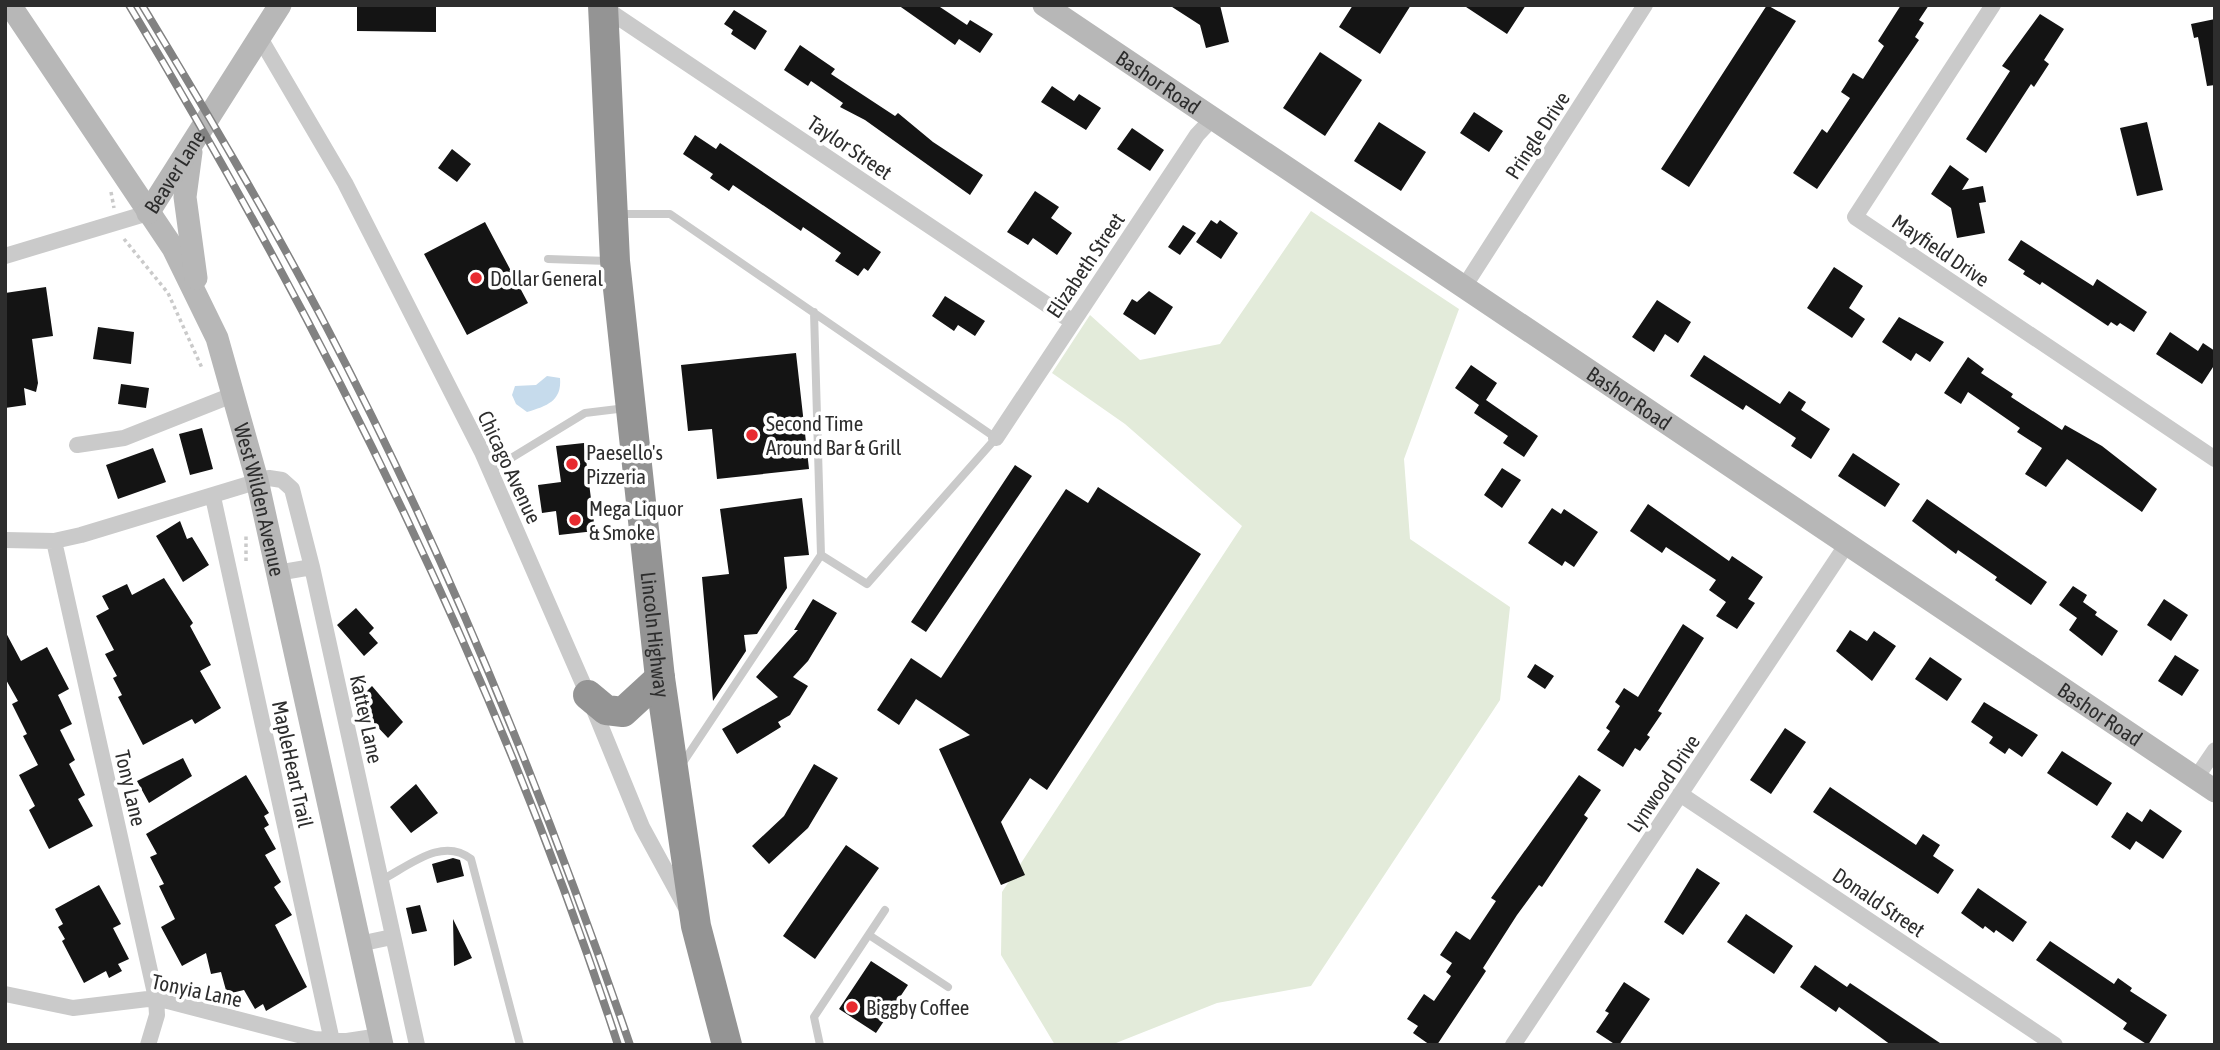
<svg xmlns="http://www.w3.org/2000/svg" width="2220" height="1050" font-family="'Asap Condensed',sans-serif">
	<rect width="100%" height="100%" fill="#fff"/>
	<path fill="#e3ebda" d="M 1311,211 L 1459,309 L 1404,459 L 1410,539 L 1510,607 L 1500,700 L 1311,986 L 1217,1003 L 1111,1045 L 1055,1045 L 1001,955 L 1002,892 L 1242,526 L 1125,424 L 1052,373 L 1090,315 L 1140,360 L 1220,344 Z"/>
	<path fill="#c6dbec" d="M 547,376 L 560,378 C 562,401 547,406 527,412 L 516,404 L 512,395 L 515,386 L 536,385 Z"/>
	<path fill="#141414" d="M 436,5 L 436,32 L 357,31 L 357,6 Z
		M 898,5 L 937,5 L 967,25 L 970,20 L 993,34 L 980,53 L 959,39 L 955,45 Z
		M 1169,5 L 1220,5 L 1229,42 L 1206,48 L 1200,25 Z
		M 1353,5 L 1411,5 L 1380,54 L 1339,27 Z
		M 1463,5 L 1526,5 L 1507,34 Z
		M 1767,5 L 1796,21 L 1689,187 L 1661,169 Z
		M 1901,5 L 1929,5 L 1919,20 L 1924,23 L 1915,37 L 1919,40 L 1817,189 L 1793,173 L 1822,129 L 1827,133 L 1850,98 L 1841,92 L 1853,73 L 1863,79 L 1884,46 L 1878,41 Z
		M 734,10 L 767,31 L 755,50 L 731,34 L 733,30 L 724,24 Z
		M 2040,14 L 2064,29 L 2044,60 L 2049,64 L 2034,87 L 2031,84 L 1986,153 L 1966,139 L 2010,71 L 2002,66 Z
		M 2215,19 L 2215,85 L 2207,86 L 2198,37 L 2194,38 L 2191,24 Z
		M 800,45 L 835,69 L 831,74 L 895,116 L 898,113 L 933,142 L 983,175 L 970,195 L 865,120 L 840,107 L 843,103 L 811,81 L 808,86 L 784,70 Z
		M 1320,52 L 1362,80 L 1325,136 L 1283,108 Z
		M 1052,86 L 1074,101 L 1079,94 L 1101,108 L 1086,130 L 1041,102 Z
		M 1474,112 L 1503,131 L 1489,152 L 1460,133 Z
		M 1379,122 L 1426,152 L 1401,191 L 1354,161 Z
		M 2147,122 L 2163,190 L 2137,196 L 2120,128 Z
		M 1132,128 L 1164,150 L 1150,171 L 1117,149 Z
		M 695,135 L 716,149 L 720,143 L 881,252 L 868,271 L 864,268 L 858,276 L 835,261 L 841,253 L 803,227 L 801,231 L 733,185 L 729,191 L 710,178 L 713,174 L 683,154 Z
		M 452,149 L 471,164 L 457,182 L 438,168 Z
		M 1950,165 L 1969,179 L 1962,190 L 1983,186 L 1986,202 L 1979,203 L 1985,233 L 1957,238 L 1951,208 L 1931,194 Z
		M 1035,191 L 1059,207 L 1051,218 L 1072,233 L 1057,255 L 1033,238 L 1028,245 L 1007,232 Z
		M 1211,220 L 1217,224 L 1220,220 L 1238,233 L 1221,259 L 1196,242 Z
		M 485,222 L 528,303 L 467,335 L 424,254 Z
		M 1183,225 L 1196,233 L 1180,255 L 1168,247 Z
		M 2021,240 L 2093,286 L 2097,279 L 2147,312 L 2134,332 L 2120,323 L 2117,326 L 2111,322 L 2108,326 L 2042,282 L 2040,285 L 2023,274 L 2025,271 L 2008,260 Z
		M 1834,267 L 1863,286 L 1849,308 L 1865,319 L 1852,338 L 1807,308 Z
		M 46,287 L 53,336 L 32,339 L 38,383 L 36,392 L 24,388 L 26,405 L 5,408 L 5,293 Z
		M 1149,291 L 1173,307 L 1155,335 L 1123,314 L 1132,299 L 1137,302 Z
		M 945,296 L 985,321 L 975,336 L 958,325 L 954,331 L 932,316 Z
		M 1657,300 L 1691,322 L 1678,343 L 1665,334 L 1654,352 L 1632,337 Z
		M 1899,317 L 1944,342 L 1930,362 L 1916,353 L 1911,361 L 1882,342 Z
		M 98,327 L 134,332 L 131,364 L 93,359 Z
		M 2170,332 L 2198,351 L 2203,343 L 2215,351 L 2215,364 L 2202,384 L 2156,354 Z
		M 796,353 L 809,469 L 717,479 L 712,429 L 688,431 L 681,365 Z
		M 1704,355 L 1780,404 L 1789,391 L 1806,402 L 1801,410 L 1830,429 L 1811,459 L 1791,446 L 1796,438 L 1746,405 L 1743,410 L 1690,376 Z
		M 1968,357 L 1984,369 L 1981,373 L 2013,394 L 2011,397 L 2062,430 L 2065,425 L 2102,446 L 2157,489 L 2142,512 L 2067,459 L 2046,487 L 2025,474 L 2042,448 L 2017,432 L 2020,428 L 1968,392 L 1961,404 L 1944,393 Z
		M 1471,365 L 1497,383 L 1486,400 L 1538,436 L 1524,457 L 1503,443 L 1508,436 L 1474,413 L 1479,405 L 1455,388 Z
		M 121,384 L 149,388 L 146,408 L 118,404 Z
		M 202,428 L 213,469 L 190,475 L 179,434 Z
		M 584,443 L 595,531 L 559,535 L 556,511 L 542,513 L 538,485 L 561,482 L 556,446 Z
		M 153,448 L 166,482 L 118,499 L 106,465 Z
		M 1853,453 L 1900,484 L 1885,507 L 1838,476 Z
		M 1015,465 L 1032,476 L 926,632 L 911,622 Z
		M 1502,468 L 1521,480 L 1502,508 L 1484,495 Z
		M 1098,487 L 1201,554 L 1047,790 L 1030,778 L 1001,822 L 1025,875 L 1001,885 L 939,749 L 970,735 L 916,699 L 899,725 L 877,710 L 911,658 L 941,678 L 1066,489 L 1088,503 Z
		M 802,498 L 809,555 L 784,557 L 787,588 L 757,634 L 744,635 L 746,651 L 713,701 L 702,577 L 729,574 L 720,509 Z
		M 1927,499 L 2047,582 L 2031,605 L 1995,580 L 1997,577 L 1958,550 L 1956,554 L 1912,521 Z
		M 1648,504 L 1729,561 L 1732,556 L 1763,577 L 1748,599 L 1755,603 L 1737,629 L 1716,616 L 1726,602 L 1709,590 L 1716,580 L 1666,547 L 1662,553 L 1630,531 Z
		M 1552,508 L 1561,514 L 1564,509 L 1598,532 L 1574,567 L 1565,561 L 1562,566 L 1528,543 Z
		M 180,521 L 187,539 L 192,537 L 209,565 L 183,582 L 156,536 Z
		M 164,578 L 193,623 L 190,626 L 211,665 L 200,671 L 221,708 L 195,724 L 192,719 L 143,745 L 118,697 L 122,695 L 113,678 L 117,676 L 105,654 L 114,650 L 96,616 L 109,609 L 102,596 L 127,584 L 132,595 Z
		M 2073,586 L 2087,595 L 2083,602 L 2097,612 L 2095,615 L 2118,631 L 2102,656 L 2069,630 L 2077,618 L 2059,605 Z
		M 813,599 L 837,613 L 808,661 L 793,677 L 808,686 L 790,715 L 778,722 L 781,727 L 737,754 L 722,729 L 778,697 L 756,677 L 798,630 L 794,630 Z
		M 2164,599 L 2188,615 L 2171,641 L 2147,625 Z
		M 356,608 L 374,628 L 369,633 L 378,643 L 364,656 L 337,625 Z
		M 1683,624 L 1704,638 L 1658,711 L 1662,713 L 1647,735 L 1650,737 L 1640,751 L 1635,748 L 1623,767 L 1597,750 L 1610,731 L 1606,728 L 1620,706 L 1615,702 L 1624,688 L 1638,697 Z
		M 1850,630 L 1867,641 L 1874,631 L 1896,646 L 1872,681 L 1836,651 Z
		M 5,631 L 21,661 L 47,647 L 69,689 L 58,695 L 72,724 L 60,730 L 75,760 L 69,764 L 85,795 L 78,799 L 93,826 L 49,849 L 29,810 L 35,806 L 19,775 L 38,765 L 23,736 L 27,734 L 12,704 L 18,701 L 5,678 Z
		M 2175,655 L 2199,670 L 2182,696 L 2158,681 Z
		M 1930,657 L 1962,679 L 1947,701 L 1915,679 Z
		M 1535,664 L 1554,676 L 1545,689 L 1527,677 Z
		M 372,686 L 403,722 L 388,738 L 355,703 Z
		M 1984,702 L 2038,735 L 2022,757 L 2009,748 L 2005,754 L 1989,743 L 1993,737 L 1971,722 Z
		M 1785,728 L 1806,742 L 1771,794 L 1750,780 Z
		M 2062,751 L 2112,783 L 2097,806 L 2047,773 Z
		M 183,758 L 192,776 L 149,803 L 137,781 Z
		M 814,764 L 838,778 L 808,828 L 769,864 L 752,846 L 784,816 Z
		M 246,775 L 269,813 L 264,816 L 269,825 L 264,828 L 276,849 L 265,855 L 281,882 L 274,887 L 292,915 L 275,925 L 307,987 L 266,1011 L 263,1004 L 255,1009 L 244,990 L 227,994 L 221,972 L 211,974 L 206,953 L 182,966 L 161,927 L 175,919 L 159,886 L 164,884 L 150,857 L 157,854 L 146,834 Z
		M 1579,775 L 1601,790 L 1584,815 L 1588,818 L 1542,887 L 1539,885 L 1517,915 L 1483,968 L 1486,971 L 1437,1045 L 1430,1045 L 1413,1033 L 1418,1026 L 1407,1019 L 1424,994 L 1434,1001 L 1451,976 L 1446,972 L 1452,963 L 1440,955 L 1456,931 L 1470,940 L 1496,901 L 1491,898 Z
		M 416,784 L 438,813 L 411,833 L 390,807 Z
		M 1830,787 L 1916,845 L 1923,834 L 1940,845 L 1933,856 L 1954,870 L 1938,894 L 1813,812 Z
		M 2150,809 L 2182,831 L 2163,859 L 2136,841 L 2130,850 L 2111,837 L 2127,812 L 2142,822 Z
		M 846,845 L 879,868 L 815,959 L 783,936 Z
		M 453,858 L 460,860 L 464,876 L 437,883 L 432,864 Z
		M 1697,868 L 1720,883 L 1683,935 L 1664,922 Z
		M 99,885 L 121,924 L 113,928 L 129,959 L 118,964 L 122,971 L 109,978 L 106,971 L 84,983 L 62,941 L 65,939 L 58,927 L 63,924 L 55,909 Z
		M 1978,888 L 2027,922 L 2013,942 L 1996,930 L 1994,933 L 1985,926 L 1983,929 L 1961,913 Z
		M 420,905 L 427,931 L 412,934 L 406,908 Z
		M 1746,914 L 1793,946 L 1774,974 L 1727,942 Z
		M 453,919 L 472,958 L 454,966 Z
		M 2050,941 L 2114,984 L 2118,978 L 2132,988 L 2130,991 L 2167,1015 L 2148,1045 L 2123,1029 L 2127,1023 L 2036,960 Z
		M 871,961 L 908,985 L 876,1033 L 839,1009 Z
		M 1815,965 L 1847,987 L 1850,983 L 1943,1045 L 1891,1045 L 1839,1007 L 1836,1012 L 1800,987 Z
		M 1624,982 L 1650,999 L 1619,1045 L 1616,1045 L 1596,1032 L 1609,1013 L 1605,1011 Z"/>
	<g fill="none" stroke-linecap="round" stroke-linejoin="round">
		<path stroke="#cacaca" stroke-width="3.5" stroke-dasharray="3.5 3.5" stroke-linecap="butt" d="M 111,192 L 114,208
			M 124,239 L 168,293 L 202,368
			M 246,561 L 246,534"/>
		<path stroke="#cacaca" stroke-width="8" d="M 618,214 L 670,214 L 996,438 L 867,584 L 821,555
			M 548,259 L 608,261
			M 490,471 L 585,413 L 626,408
			M 682,764 L 821,555 L 814,312
			M 380,881 C 409,866 442,836 471,859 L 520,1045
			M 869,935 L 948,987
			M 820,1045 L 814,1017 L 885,910"/>
		<path stroke="#cacaca" stroke-width="16" d="M 1993,5 L 1855,217 L 2215,459
			M 603,7 L 1073,322
			M 260,38 L 345,183 L 482,452 L 588,695 L 642,827 L 685,906
			M 5,256 L 148,213
			M 1464,287 L 1645,5
			M 996,438 L 1197,135 L 1212,119
			M 77,445 L 124,438 L 235,394
			M 213,497 L 332,1041
			M 5,540 L 54,541 L 81,535 L 269,478 L 282,480 L 292,489 L 312,567
			M 54,541 L 156,998 L 157,1015 L 148,1045
			M 277,573 L 312,567 L 417,1045
			M 2196,778 L 2215,750
			M 1680,794 L 2055,1045
			M 359,944 L 392,937
			M 5,994 L 73,1008 L 156,998 L 314,1039 L 347,1041 L 380,1036
			M 1513,1045 L 1847,544"/>
		<g stroke="#b7b7b7" stroke-width="23">
			<path id="s1" d="M 10,5 L 173,248 L 217,338 L 257,480 L 382,1045"/>
			<path id="s2" d="M 1044,5 L 2215,791"/>
			<path d="M 191,152 L 185,197 L 196,278"/>
			<path id="s3" d="M 148,213 L 280,5"/>
		</g>
		<g stroke="#949494" stroke-width="30">
			<path id="s4" d="M 603,5 L 615,261 L 660,678 L 696,926 L 727,1045"/>
			<path d="M 588,695 L 606,710 L 623,712 L 660,678"/>
		</g>
		<g stroke="#828282" stroke-width="8">
			<path id="rail" d="M 129,5 C 327,334 499,679 618,1045
				M 142,5 C 206,111 269,217 326,326 C 447,557 546,799 630,1045"/>
		</g>
		<use href="#rail" stroke="#fff" stroke-width="5" stroke-dasharray="16" stroke-linecap="butt"/>
	</g>
	<g fill="#e82b30" stroke="#fff" stroke-width="2.5">
		<circle cx="476" cy="278" r="7"/>
		<circle cx="752" cy="435" r="7"/>
		<circle cx="572" cy="464" r="7"/>
		<circle cx="575" cy="520" r="7"/>
		<circle cx="852" cy="1007" r="7"/>
	</g>
	<g text-anchor="middle" dominant-baseline="central" stroke-width="7" stroke-linejoin="round" paint-order="stroke">
		<g font-size="21" fill="#2d2d2d" stroke="#fff">
			<text stroke="none"><textPath href="#s2" startOffset="138">Bashor Road</textPath></text>
			<text transform="translate(1537 135) rotate(-57)">Pringle Drive</text>
			<text transform="translate(850 147) rotate(34)">Taylor Street</text>
			<text stroke="none"><textPath href="#s3" startOffset="49">Beaver Lane</textPath></text>
			<text transform="translate(1941 250) rotate(34)">Mayfield Drive</text>
			<text transform="translate(1085 265) rotate(-56)">Elizabeth Street</text>
			<text stroke="none"><textPath href="#s2" startOffset="705">Bashor Road</textPath></text>
			<text transform="translate(510 467) rotate(65)">Chicago Avenue</text>
			<text stroke="none"><textPath href="#s1" startOffset="560">West Wilden Avenue</textPath></text>
			<text stroke="none"><textPath href="#s4" startOffset="632">Lincoln Highway</textPath></text>
			<text stroke="none"><textPath href="#s2" startOffset="1272">Bashor Road</textPath></text>
			<text transform="translate(367 719) rotate(78)">Kattey Lane</text>
			<text transform="translate(293 764) rotate(78)">MapleHeart Trail</text>
			<text transform="translate(1663 783) rotate(-56)">Lynwood Drive</text>
			<text transform="translate(131 788) rotate(77)">Tony Lane</text>
			<text transform="translate(1879 902) rotate(34)">Donald Street</text>
			<text transform="translate(197 990) rotate(12)">Tonyia Lane</text>
		</g>
		<g font-size="21" fill="#2d2d2d" stroke="#fff" text-anchor="start">
			<text x="490" y="278">Dollar General</text>
			<text x="766" y="423">Second Time<tspan x="766" dy="24">Around Bar &amp; Grill</tspan></text>
			<text x="586" y="452">Paesello's<tspan x="586" dy="24">Pizzeria</tspan></text>
			<text x="589" y="508">Mega Liquor<tspan x="589" dy="24">&amp; Smoke</tspan></text>
			<text x="866" y="1007">Biggby Coffee</text>
		</g>
	</g>
	<rect width="2220" height="1050" fill="none" stroke="#2d2d2d" stroke-width="14"/>
</svg>
